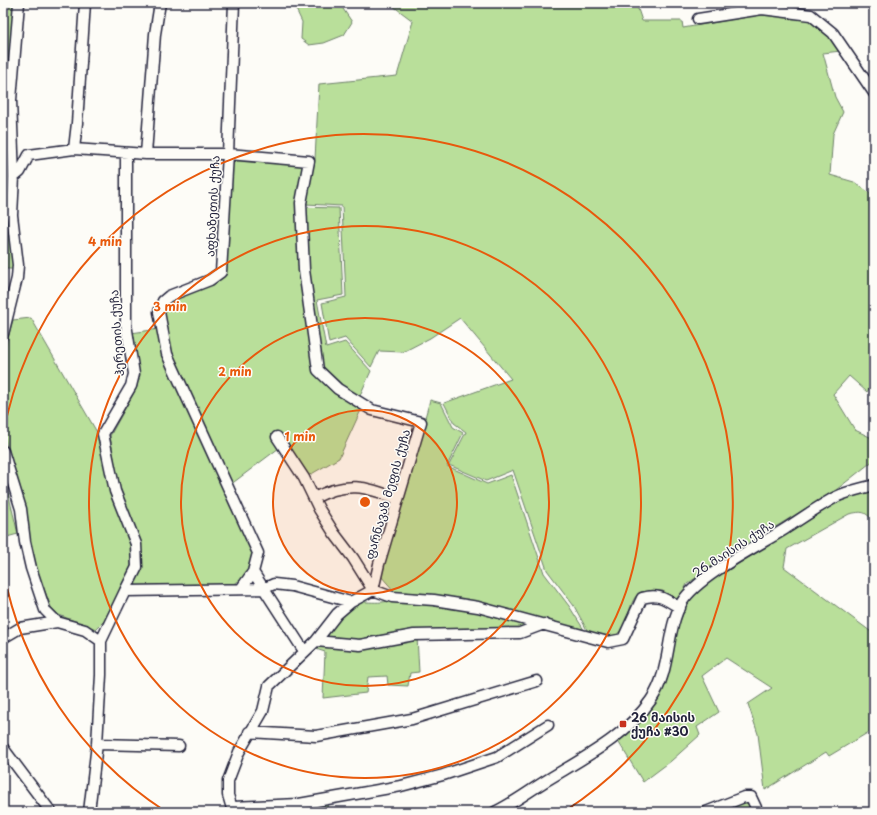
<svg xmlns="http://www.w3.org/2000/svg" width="877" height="815" font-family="'Playpen Sans','Noto Sans Georgian',sans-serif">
	<rect width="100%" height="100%" fill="#fdfcf7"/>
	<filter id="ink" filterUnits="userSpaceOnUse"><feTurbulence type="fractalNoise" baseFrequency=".025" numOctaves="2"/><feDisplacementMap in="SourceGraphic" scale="8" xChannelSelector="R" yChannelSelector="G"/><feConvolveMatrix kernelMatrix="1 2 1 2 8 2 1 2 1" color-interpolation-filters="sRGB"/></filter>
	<g filter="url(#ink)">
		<path fill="#b9df9a" stroke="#6e806a" d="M 3,3 L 16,3 L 9,80 L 3,79 Z
			M 293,3 L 339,3 L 352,22 L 344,35 L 324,43 L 309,45 L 301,39 L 302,22 Z
			M 389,3 L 636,3 L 642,21 L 682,21 L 683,28 L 757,15 L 797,17 L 812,19 L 830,35 L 841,51 L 823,53 L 835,97 L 843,112 L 833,134 L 830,175 L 854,182 L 871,194 L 874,191 L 874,381 L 867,392 L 849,376 L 833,394 L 855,430 L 874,439 L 874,460 L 836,490 L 728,556 L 687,584 L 677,604 L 663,591 C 656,591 647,590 641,592 C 624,600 633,640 604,636 C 599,636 592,632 587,630 L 574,606 L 547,570 L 513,470 L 486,481 L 449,465 L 466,432 L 454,423 L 444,403 L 511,379 L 460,318 L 430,338 L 403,352 L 379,351 L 371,367 L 345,338 L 329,343 L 322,303 L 346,297 L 342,206 L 306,204 L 315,159 L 319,84 L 397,76 L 413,21 Z
			M 3,104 L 6,110 L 7,208 L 14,253 L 14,269 L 3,269 Z
			M 240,160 L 257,160 L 304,166 L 296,207 L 339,208 L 343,295 L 317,300 L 326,348 L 345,342 L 371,371 L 356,404 L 361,410 L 339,458 L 308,476 L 287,442 L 230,485 L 170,354 L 162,314 L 170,300 L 226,274 L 232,167 L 234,162 Z
			M 31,318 L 98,434 L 109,482 L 130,539 L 131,569 L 105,620 L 96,629 L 59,615 L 51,607 L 35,566 L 27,521 L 3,431 L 3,355 L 13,320 Z
			M 159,329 L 172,376 L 253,554 C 249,570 249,577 233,584 L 131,586 L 141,567 L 120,494 L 110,436 L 137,387 L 139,375 L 131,333 Z
			M 430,400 L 441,403 L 453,427 L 463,433 L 447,466 L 487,484 L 511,475 L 544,573 L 569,606 L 586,633 L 545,628 L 417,637 L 419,672 L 410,673 L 408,686 L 388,685 L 387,676 L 368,677 L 366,693 L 323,698 L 325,652 L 310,647 L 354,602 C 371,601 387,606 401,595 L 395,592 L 380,575 Z
			M 3,472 L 18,534 L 3,538 Z
			M 870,491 L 874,498 L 874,522 C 865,511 863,511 849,514 L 787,549 L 784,567 L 874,634 L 874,729 L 829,756 L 826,752 L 765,790 L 758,734 L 748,704 L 772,688 L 726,658 L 702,676 L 719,712 L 697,727 L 700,735 L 671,761 L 643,782 L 616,738 L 642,716 L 687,604 L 701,587 L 843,499 Z
			M 745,802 L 751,805 L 755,812 L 744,812 L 743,810 L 739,812 L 718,812 Z
			M 327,803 L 328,812 L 248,812 Z"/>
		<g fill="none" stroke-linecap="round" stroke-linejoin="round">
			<g stroke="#22223b" stroke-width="13">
				<path id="minor" d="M 234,3 L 228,154 L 221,272 L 210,280 L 169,296 L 163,301 L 159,312 L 167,354 L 258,553 L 253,572 L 241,589
					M 698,19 L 762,9 L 811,15 L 833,33 L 874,93
					M 74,149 L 77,123 L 85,3
					M 146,154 L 155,34 L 160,3
					M 14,177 L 20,172 L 29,155 L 74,149 L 146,154 L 228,154 L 309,161 L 301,203 L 304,270 L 318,370 L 338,389 L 372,410 L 421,422 L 379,564 L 373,590
					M 3,334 L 17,278 L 18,265 L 12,215 L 14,177 L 11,100 L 19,3
					M 277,437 L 304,478 L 319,509 L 334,533 L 353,558 L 373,590
					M 3,451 L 21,509 L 25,542 L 31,568 L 45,610 L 57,622 L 85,630 L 101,641
					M 314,498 C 346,481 366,486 398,499
					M 253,572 L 304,651
					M 373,590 L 392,597 L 434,600 L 478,607 L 608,642 L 623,639 L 642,598 C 659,593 665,599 680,608
					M 125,591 L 137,567 L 136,544 L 115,491 L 103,434 L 131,386 L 134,374 L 126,324 L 126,153
					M 3,638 L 20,628 L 57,622
					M 316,641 L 360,645 L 414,635 L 520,633 L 544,624
					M 249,732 L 316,736 L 412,719 L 537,681
					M 97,744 L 179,746
					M 3,748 L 51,812
					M 232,807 L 299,804 L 401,786 L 443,775 L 497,757 L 548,725
					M 89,812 L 97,744 L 101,675 L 101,641 L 125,591 L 263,589 L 274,584 L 292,586 L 351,602
					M 233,812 L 228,795 L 228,781 L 239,752 L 263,711 L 269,686 L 316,641 L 337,614 L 351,602 L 373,590
					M 495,812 C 512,804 528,792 544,782 C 581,759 626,737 651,700 C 672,669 665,632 682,602 C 698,576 758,546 785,529 C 802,518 819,506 836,497 C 848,491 861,489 874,485
					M 706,812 L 744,797 L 751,797 L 758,812"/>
			</g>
			<use href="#minor" stroke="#fdfcf7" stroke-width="10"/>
		</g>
	</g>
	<circle cx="365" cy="502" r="92" fill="#e8590c" fill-opacity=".12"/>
	<g fill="none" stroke="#e8590c" stroke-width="2">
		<circle cx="365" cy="502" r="92"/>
		<circle cx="365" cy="502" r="184"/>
		<circle cx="365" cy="502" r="276"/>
		<path d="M165 811A368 368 0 0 1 3 569M3 435A368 368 0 1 1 565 811"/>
	</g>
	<rect fill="#c8321e" stroke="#fdfcf7" stroke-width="1.5" x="619" y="720" width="8" height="8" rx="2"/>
	<g text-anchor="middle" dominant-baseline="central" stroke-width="3" stroke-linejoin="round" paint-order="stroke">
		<g font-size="12" fill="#22223b" stroke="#fdfcf7">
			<text transform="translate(212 206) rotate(-87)">აფხაზეთის ქუჩა</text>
			<text transform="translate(116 333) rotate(-94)">ჰერეთის ქუჩა</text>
			<text transform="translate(387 494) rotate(-74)">ფარნავაზ მეფის ქუჩა</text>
			<text transform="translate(733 548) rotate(-33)">26 მაისის ქუჩა</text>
		</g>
		<g font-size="12" font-weight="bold" fill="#22223b" stroke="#fdfcf7" text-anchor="start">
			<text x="631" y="717">26 მაისის<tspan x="631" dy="14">ქუჩა #30</tspan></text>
		</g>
	</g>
	<circle cx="365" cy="502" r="6" fill="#e8590c" stroke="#fdfcf7" stroke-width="2"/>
	<g font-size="12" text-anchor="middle" font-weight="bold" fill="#e8590c" stroke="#fdfcf7" stroke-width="3" stroke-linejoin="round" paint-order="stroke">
		<text x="105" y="246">4 min</text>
		<text x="170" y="311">3 min</text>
		<text x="235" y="376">2 min</text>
		<text x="300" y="441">1 min</text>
	</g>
	<rect width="877" height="815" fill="none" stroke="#fdfcf7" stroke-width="16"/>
	<rect x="8" y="8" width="861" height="799" fill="none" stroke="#22223b" stroke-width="1.5" filter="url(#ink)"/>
</svg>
